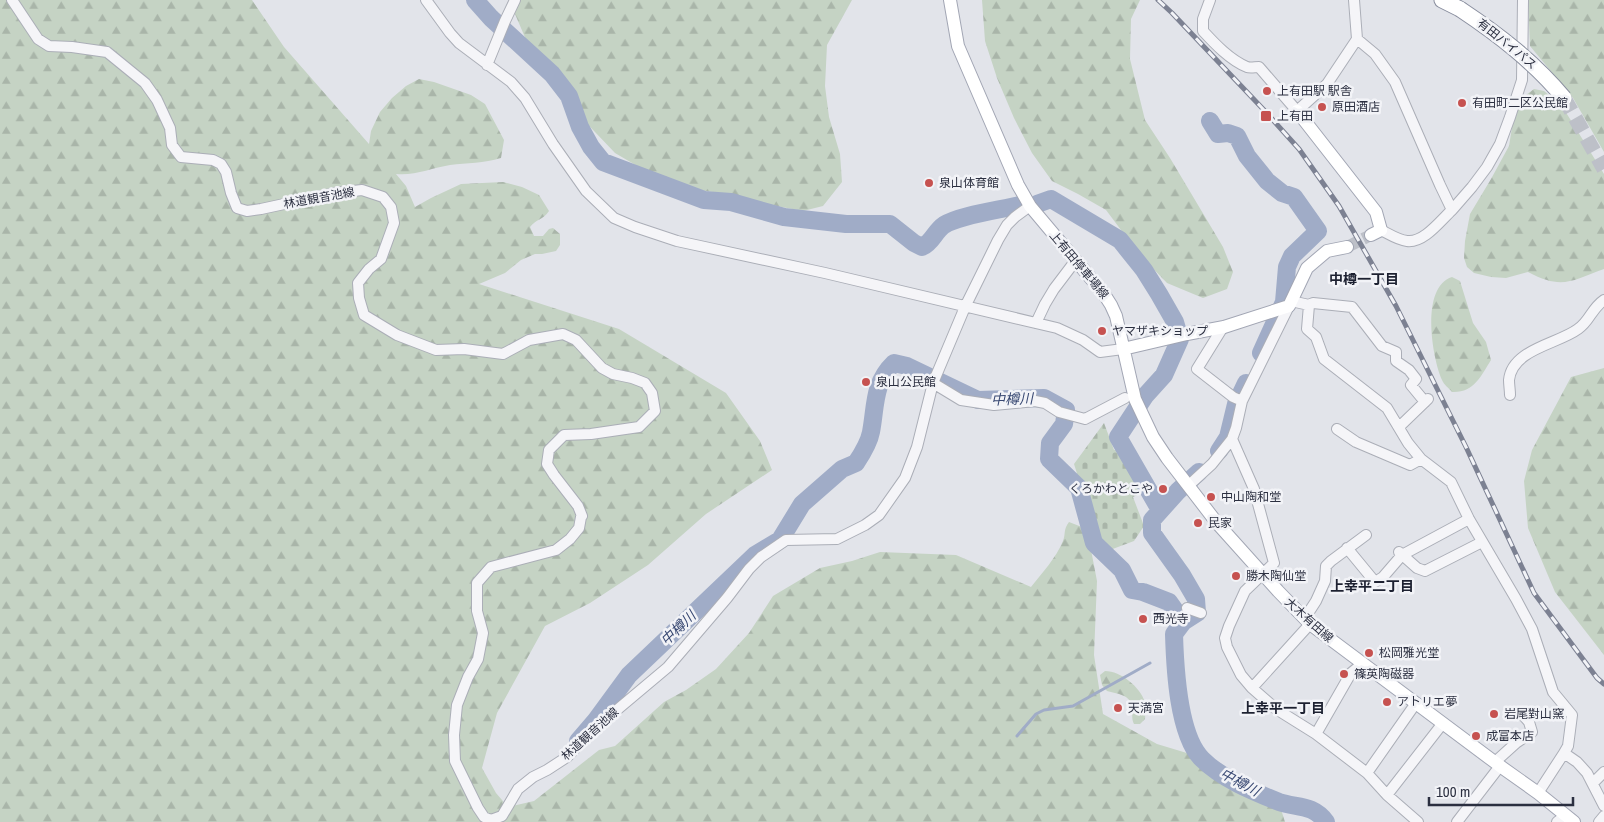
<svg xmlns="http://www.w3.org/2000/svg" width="1604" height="822" font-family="'Archivo Narrow','Noto Sans JP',sans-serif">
	<defs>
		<pattern id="forest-firs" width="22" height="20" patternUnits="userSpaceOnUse" patternTransform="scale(1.25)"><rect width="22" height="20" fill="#c5d3c4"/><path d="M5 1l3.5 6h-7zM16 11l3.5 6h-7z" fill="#a9b5a9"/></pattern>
		<pattern id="cemetery-stones" width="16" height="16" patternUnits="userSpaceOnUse" patternTransform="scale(1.25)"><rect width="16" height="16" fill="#c5d3c4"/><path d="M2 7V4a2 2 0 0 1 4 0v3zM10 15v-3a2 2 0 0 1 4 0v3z" fill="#a9b5a9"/></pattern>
	</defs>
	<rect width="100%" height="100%" fill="#e2e4ea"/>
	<path fill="url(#forest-firs)" d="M 0,0 L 252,0 L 284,47 L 369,144 L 371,131 L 380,112 L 392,98 L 406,86 L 419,79 L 434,82 L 471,95 L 485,104 L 504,140 L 501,158 C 484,163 467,163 450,165 C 432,168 414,176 396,174 L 406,186 L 415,207 L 431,198 L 461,184 L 503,182 L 522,187 L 539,195 L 549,211 C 543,220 536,219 530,227 L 534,236 L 543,236 L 549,229 L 553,228 L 560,234 L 560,245 L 556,251 L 542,254 L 535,254 L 521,260 L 505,273 L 479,284 L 619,329 L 726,393 L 760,441 L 772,470 L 706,514 L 648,565 L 590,603 L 545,626 L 497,713 L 482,768 L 496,793 L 508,807 L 534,801 L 599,750 L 615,746 L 664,702 L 686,690 L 716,669 L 749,633 L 773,596 L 820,568 L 852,561 L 880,552 L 956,555 L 1031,587 C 1042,573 1056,558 1063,541 C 1066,533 1063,530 1069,522 L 1087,529 L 1097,581 L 1094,655 L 1103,714 L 1157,744 L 1210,760 L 1279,803 L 1285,822 L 0,822 Z
		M 509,0 L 852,0 L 827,45 L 825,86 L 829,117 L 840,154 L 842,182 L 823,206 L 803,211 L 750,201 L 713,192 L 673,187 L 615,153 L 575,111 L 533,56 Z
		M 982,0 L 1140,0 L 1131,19 L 1130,59 L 1145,120 L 1170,158 L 1223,247 L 1233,272 L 1227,289 L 1203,298 L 1167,283 L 1139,254 L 1106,210 L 1078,194 L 1052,181 L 1032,153 L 1014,118 L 997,78 L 985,41 Z
		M 1528,0 L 1604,0 L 1604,152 L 1573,98 L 1530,46 Z
		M 1534,89 L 1544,91 L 1562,106 L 1604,174 L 1604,269 C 1571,281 1562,290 1528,272 L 1506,278 L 1491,277 L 1474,273 L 1467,267 L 1464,258 L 1465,241 L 1470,214 L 1491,179 L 1509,146 L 1514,115 L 1526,95 Z
		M 1452,277 L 1460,281 L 1473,323 L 1486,342 L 1491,360 C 1481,376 1474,393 1452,392 C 1449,388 1444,385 1442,380 C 1432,358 1420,287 1452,277 Z
		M 1604,368 L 1604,655 L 1555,592 L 1528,528 L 1524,481 L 1532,450 L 1571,377 Z
		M 1105,671 C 1121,671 1140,687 1145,702 C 1147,707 1145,714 1145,719 L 1140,724 L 1134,724 C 1131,718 1133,715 1132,708 C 1131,694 1117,694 1107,691 L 1102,685 L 1100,675 Z"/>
	<path fill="url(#cemetery-stones)" d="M 1104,423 L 1114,450 L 1119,449 L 1141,493 L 1133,497 L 1144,526 L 1134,541 L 1110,550 L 1098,540 L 1074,464 Z"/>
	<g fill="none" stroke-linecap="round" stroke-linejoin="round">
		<path stroke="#a0acc7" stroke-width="3" d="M 1017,736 L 1036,714 L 1044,710 L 1073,706 L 1150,663"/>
		<path stroke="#a0acc7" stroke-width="18" d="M 475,0 L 491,18 L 552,74 L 569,96 L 580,127 L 591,147 L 603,162 L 704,200 L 731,202 L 784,217 L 846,224 L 890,224 L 914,243 L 922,247 C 932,243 935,231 944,225 C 960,215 1000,210 1020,205
			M 1210,121 L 1218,134 L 1228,133 L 1237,136 L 1247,156 L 1267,181 L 1282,193 L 1294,197 L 1318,231 L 1292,256 L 1287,267 L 1284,302 L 1261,353
			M 1037,204 L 1051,199 L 1120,240 L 1144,270 L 1159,294 L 1175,322 L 1180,339 L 1164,375 L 1145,396 L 1118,437 L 1160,510
			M 1219,451 L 1228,437 L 1236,404 L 1246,383
			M 1199,472 L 1178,491 L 1152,520 L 1152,533 L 1182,575 L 1196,599 L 1197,613 L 1183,622 L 1174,634 C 1175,668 1178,735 1202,759 C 1222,779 1252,791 1279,802 C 1297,808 1313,804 1326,822
			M 578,741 L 596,720 L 629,675 L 755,555 L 780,540 L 802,504 L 842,469 L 856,463 C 862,454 869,443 871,432 C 876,406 873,383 894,363 L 907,366 L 978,400 L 1044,398 L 1066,410 L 1064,424 L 1050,443 L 1049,459 L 1079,488 L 1094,543 L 1122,570 L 1132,590 L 1143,592 L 1169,602 L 1183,622"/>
		<path stroke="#bdc0c8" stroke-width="12" stroke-dasharray="12 6" stroke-linecap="butt" d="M 1347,247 L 1371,235"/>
		<path stroke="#bdc0c8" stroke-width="15" stroke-dasharray="15 8" stroke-linecap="butt" d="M 1564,98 L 1604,169"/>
		<g stroke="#abaeb7" stroke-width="12">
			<path id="minor" d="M 12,0 L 38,39 L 49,46 L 72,47 L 107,52 L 145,83 L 157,100 L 170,128 L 172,145 L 181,157 L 213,160 L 221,164 L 226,172 L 231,193 L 237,208 L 247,211 L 261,209 L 335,193 L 362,190 L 383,197 L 391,207 L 394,223 L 381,259 L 369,269 L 358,283 L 359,298 L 364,315 L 397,335 L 436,350 L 464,349 L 503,354 L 529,340 L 563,334 L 576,340 L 602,368 L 613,374 L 632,378 L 645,383 L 652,393 L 655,411 L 639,427 L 591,434 L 564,435 L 549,450 L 547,464 L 554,475 L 578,506 L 582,516 L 581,517 L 579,528 L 570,539 L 556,550 L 491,567 L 477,583 L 477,611 L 483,633 L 478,659 L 468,677 L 457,705 L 454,735 L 455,761 L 478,808 L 484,817 L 491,820 L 502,816 L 518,789 L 533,777 L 547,770 L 567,757 L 593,730 L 668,667 L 727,598 L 749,569 L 761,557 L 786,540 L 837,539 L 865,525 L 879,515 L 905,478 L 917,447 L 933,383 L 965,307
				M 426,0 L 450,33 L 459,43 L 511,82 L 525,98 L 553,144 L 586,191 L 614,218 L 635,227 L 677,241 L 825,273 L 1057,328 L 1083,340 L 1100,352 L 1123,349
				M 1210,0 L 1203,19 L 1203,31 C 1215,44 1230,60 1247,67 C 1250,68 1255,67 1259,67 L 1297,111 L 1327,84 L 1357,39
				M 1354,0 L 1357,39 L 1375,54 L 1395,82 L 1440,185 L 1452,210 C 1440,221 1424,243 1407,241 C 1398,240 1389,234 1381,230
				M 487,65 L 505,21 L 515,0
				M 1452,210 L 1472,187 L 1487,167 L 1500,144 L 1510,117 L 1522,80 L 1523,0
				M 1291,301 L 1309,305 L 1307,329 L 1316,337 L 1324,359 L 1387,408 L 1408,443 L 1421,459 L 1451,482 L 1469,519 L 1516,599 L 1532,629 L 1553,692 L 1572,715 L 1568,746 L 1564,753
				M 1309,305 L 1313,303 L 1352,307 L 1382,346 L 1396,352 L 1396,361 L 1409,370 L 1416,379 L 1411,385 L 1425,402
				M 963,311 L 998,240 L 1007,225 L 1015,217 L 1030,206
				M 1036,323 L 1045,304 L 1054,289 L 1076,260
				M 1223,327 L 1197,369 L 1233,397 L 1242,401
				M 935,377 L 933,383 L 961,400 L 994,405 L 1035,401 L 1045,403 L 1059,412 L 1085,419 L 1125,398
				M 1510,395 C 1510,390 1509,385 1509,380 C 1512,349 1558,344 1578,329 C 1590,321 1591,309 1604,300
				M 1399,427 L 1428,399
				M 1337,429 L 1356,442 L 1410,465 L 1421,459
				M 1232,439 L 1254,489 L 1274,563 L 1245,591 L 1229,626 L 1225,638 L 1227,647 L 1241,675 L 1252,688 L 1276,709 L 1316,734 L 1367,773 L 1387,795 L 1418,822
				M 1188,486 L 1212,464 L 1232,439 L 1236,428 L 1242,401 L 1289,306
				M 1347,548 L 1375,582 L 1383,577 L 1402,555 L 1469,519
				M 1399,552 L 1417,568 L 1425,571 L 1482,542
				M 1187,608 L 1201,613
				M 1305,618 L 1316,601 L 1325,581 L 1326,566 L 1331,561 L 1366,535
				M 1252,688 L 1310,624
				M 1316,734 L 1351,673 L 1362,664
				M 1495,762 L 1516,743 L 1532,732 L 1529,722 L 1521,713
				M 1367,773 L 1416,703
				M 1593,783 L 1604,772
				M 1538,793 L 1564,753 L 1577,762 L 1587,773 L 1604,806
				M 1387,795 L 1443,723
				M 1457,822 L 1500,766
				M 1557,822 L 1566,815
				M 1599,822 L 1604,816"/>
		</g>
		<g stroke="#a2a6b4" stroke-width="14">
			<path id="major" d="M 950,0 L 958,46 L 1018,185 L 1030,206 L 1104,294 L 1111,305 L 1116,316 L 1135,399 L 1153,437 L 1167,458 L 1217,523 L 1278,591 L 1310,624 L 1500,766 L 1538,793 L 1574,822
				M 1297,111 L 1376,212 L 1381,230 L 1371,235
				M 1123,349 L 1187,334 L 1224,327 L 1289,306 L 1307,268 L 1327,251 L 1347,247"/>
		</g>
		<g stroke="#8a8f9f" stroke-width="17">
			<path id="highway" d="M 1442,0 L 1460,9"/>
		</g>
		<use href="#minor" stroke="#f5f5f8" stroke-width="10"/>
		<use href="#major" stroke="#fff" stroke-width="12"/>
		<use href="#highway" stroke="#fff" stroke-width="15"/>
		<g stroke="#7c8192" stroke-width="5">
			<path id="rail" d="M 1158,0 L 1172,13 L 1263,109 L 1299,149 L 1339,206 L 1396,306 L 1466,447 L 1534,593 L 1597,678 L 1604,684"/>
		</g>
		<use href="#rail" stroke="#f2f3f7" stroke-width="3" stroke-dasharray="9" stroke-linecap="butt"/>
		<g stroke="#8a8f9f" stroke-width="17" stroke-linecap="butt">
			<path id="highway-bridge" d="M 1460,9 C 1499,35 1534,62 1564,98"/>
		</g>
		<use href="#highway-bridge" stroke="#fff" stroke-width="15"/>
	</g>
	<g fill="#c65250" stroke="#f2f3f7" stroke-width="2">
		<circle cx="1267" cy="91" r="5"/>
		<circle cx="1462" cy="103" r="5"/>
		<circle cx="1322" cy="107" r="5"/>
		<rect x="1260" y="110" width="12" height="12" rx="2.5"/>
		<circle cx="929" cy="183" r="5"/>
		<circle cx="1102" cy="331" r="5"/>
		<circle cx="866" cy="382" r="5"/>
		<circle cx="1163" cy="489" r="5"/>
		<circle cx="1211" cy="497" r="5"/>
		<circle cx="1198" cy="523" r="5"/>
		<circle cx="1236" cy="576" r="5"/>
		<circle cx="1143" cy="619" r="5"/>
		<circle cx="1369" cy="653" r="5"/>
		<circle cx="1344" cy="674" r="5"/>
		<circle cx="1387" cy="702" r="5"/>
		<circle cx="1118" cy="708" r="5"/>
		<circle cx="1494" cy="714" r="5"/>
		<circle cx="1476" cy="736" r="5"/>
	</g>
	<g text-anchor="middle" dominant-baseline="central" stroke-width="5" stroke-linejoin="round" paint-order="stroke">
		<g font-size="12" fill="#2b2f40" stroke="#f2f3f7">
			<text transform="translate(1507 44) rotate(39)">有田バイパス</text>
			<text transform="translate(319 198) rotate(-10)">林道観音池線</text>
			<text transform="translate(1079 265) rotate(50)">上有田停車場線</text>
			<text transform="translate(1309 620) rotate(42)">大木有田線</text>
			<text transform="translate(590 734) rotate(-42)">林道観音池線</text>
		</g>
		<g font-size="12" fill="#2b2f40" stroke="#f2f3f7" text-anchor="start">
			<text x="1277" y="91">上有田駅 駅舎</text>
			<text x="1472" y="103">有田町二区公民館</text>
			<text x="1332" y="107">原田酒店</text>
			<text x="1277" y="116">上有田</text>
			<text x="939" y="183">泉山体育館</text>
			<text x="1112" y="331">ヤマザキショップ</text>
			<text x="876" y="382">泉山公民館</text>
			<text x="1153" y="489" text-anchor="end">くろかわとこや</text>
			<text x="1221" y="497">中山陶和堂</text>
			<text x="1208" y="523">民家</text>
			<text x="1246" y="576">勝木陶仙堂</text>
			<text x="1153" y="619">西光寺</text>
			<text x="1379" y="653">松岡雅光堂</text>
			<text x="1354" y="674">篠英陶磁器</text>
			<text x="1397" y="702">アトリエ夢</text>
			<text x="1128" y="708">天満宮</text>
			<text x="1504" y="714">岩尾對山窯</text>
			<text x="1486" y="736">成富本店</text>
		</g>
		<g font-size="14" font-weight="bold" fill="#1d2131" stroke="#f2f3f7">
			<text x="1364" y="279">中樽一丁目</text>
			<text x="1372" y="586">上幸平二丁目</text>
			<text x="1283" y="708">上幸平一丁目</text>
		</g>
		<g font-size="14" font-style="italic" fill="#384872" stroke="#f2f3f7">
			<text transform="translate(1012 399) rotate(-2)">中樽川</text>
			<text transform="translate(678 628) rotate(-44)">中樽川</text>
			<text transform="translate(1240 782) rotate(28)">中樽川</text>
		</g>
	</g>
	<path d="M1429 797v8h144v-8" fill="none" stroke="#2b2f40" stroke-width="2.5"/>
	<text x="1436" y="797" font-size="15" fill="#2b2f40" stroke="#f2f3f7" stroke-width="4" paint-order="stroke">100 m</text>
</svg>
